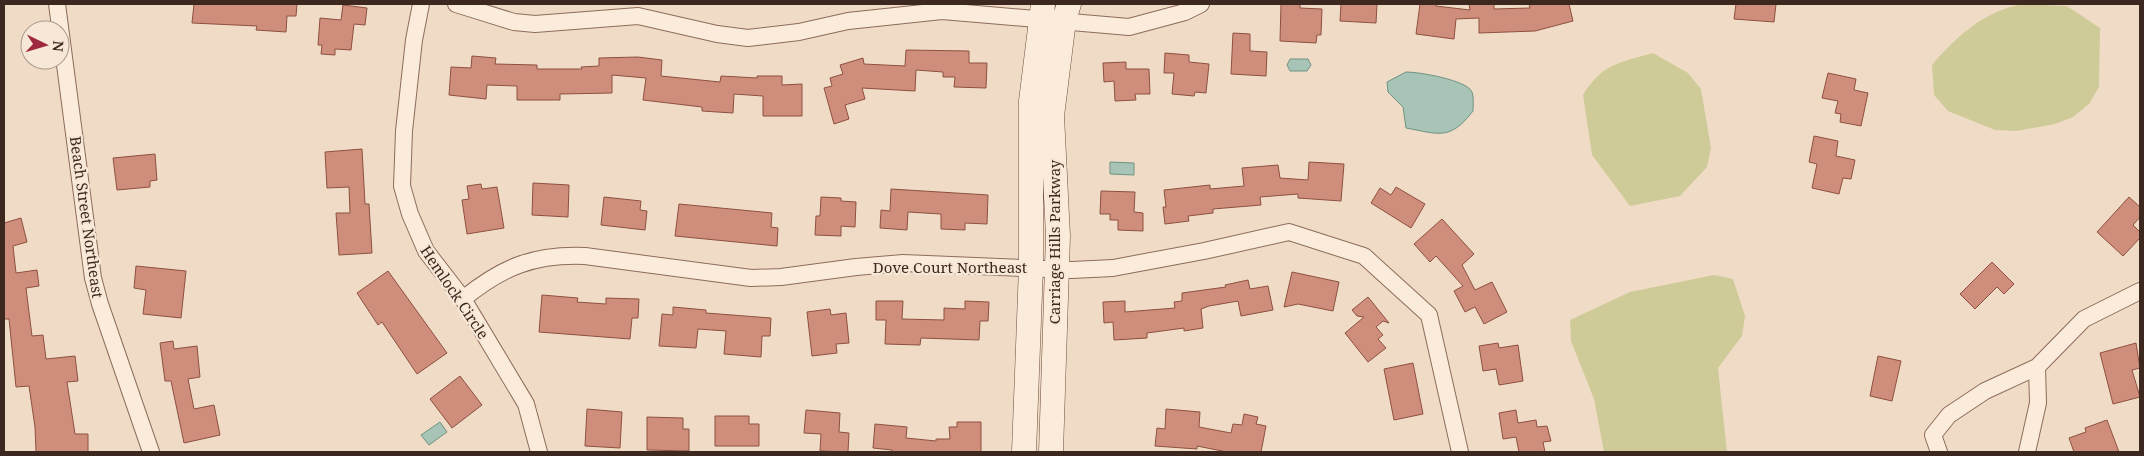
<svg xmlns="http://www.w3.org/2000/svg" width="2144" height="456" font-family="'Noto Serif',serif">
	<rect width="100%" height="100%" fill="#f0dcc6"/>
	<path fill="#cfcb99" d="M 2023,4 L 2067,6 L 2100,28 L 2099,87 L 2089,104 L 2073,117 L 2055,124 L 2016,131 L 1995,130 L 1948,111 L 1934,95 L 1932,65 C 1957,36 1984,11 2023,4 Z
		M 1653,53 L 1688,73 L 1701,89 L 1711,148 L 1707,167 L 1680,196 L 1630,206 L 1592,155 L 1583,95 C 1603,63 1619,63 1653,53 Z
		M 1714,275 L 1733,279 L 1745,316 L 1742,336 L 1718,368 L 1727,452 L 1604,452 L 1594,399 L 1571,341 L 1570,320 L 1630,292 Z"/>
	<path fill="#a8c4b6" stroke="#6e9383" d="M 1290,59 L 1308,59 L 1311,65 L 1307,71 L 1290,71 L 1287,65 Z
		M 1406,72 C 1419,72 1467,80 1472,92 C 1474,97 1473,106 1473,111 C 1450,141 1439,134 1406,128 L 1403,107 L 1388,92 L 1387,82 Z
		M 1110,162 L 1134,163 L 1134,175 L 1110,174 Z
		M 440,422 L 447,432 L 429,445 L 421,435 Z"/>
	<path fill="#cf8e7b" stroke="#8d5040" d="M 194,4 L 297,4 L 296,16 L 287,16 L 286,32 L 256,30 L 257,26 L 192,23 Z
		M 1281,4 L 1300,4 L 1300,8 L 1322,9 L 1321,35 L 1317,35 L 1316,43 L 1280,41 Z
		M 1341,4 L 1377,4 L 1376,23 L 1340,21 Z
		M 1420,4 L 1436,4 L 1436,6 L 1470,10 L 1469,4 L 1494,4 L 1494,9 L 1530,8 L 1529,4 L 1569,4 L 1573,21 L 1535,31 L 1479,33 L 1479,18 L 1456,19 L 1454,39 L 1416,34 Z
		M 1736,4 L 1776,4 L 1774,22 L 1734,19 Z
		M 343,5 L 367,8 L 365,25 L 354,24 L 351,50 L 335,49 L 335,55 L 321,54 L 322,45 L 318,45 L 320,18 L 341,20 Z
		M 1233,33 L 1250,34 L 1250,51 L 1267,52 L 1266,76 L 1231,74 Z
		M 906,50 L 969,51 L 969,63 L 987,63 L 986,88 L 954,87 L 955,77 L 943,77 L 943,72 L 916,70 L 915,91 L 862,88 L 865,99 L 845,105 L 849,119 L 834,124 L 824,88 L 832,86 L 830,78 L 843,74 L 840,65 L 863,58 L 864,64 L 905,66 Z
		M 1165,53 L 1189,55 L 1189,62 L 1209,64 L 1206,93 L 1195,92 L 1194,96 L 1172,94 L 1174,73 L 1164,73 Z
		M 472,56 L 496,58 L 495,64 L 537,65 L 537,69 L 582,69 L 581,67 L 599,66 L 599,58 L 638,57 L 662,60 L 661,76 L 720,82 L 721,76 L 757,78 L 757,76 L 782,76 L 782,85 L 802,84 L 802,116 L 763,116 L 763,96 L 734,94 L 733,113 L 702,111 L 702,107 L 643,100 L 646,78 L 612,75 L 612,93 L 560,94 L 560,100 L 517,100 L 517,86 L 487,85 L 486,99 L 449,95 L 451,67 L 471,68 Z
		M 1126,62 L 1126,69 L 1149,69 L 1150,94 L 1135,94 L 1136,100 L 1115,101 L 1114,81 L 1104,82 L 1103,63 Z
		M 1828,73 L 1856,79 L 1854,90 L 1868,93 L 1861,126 L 1840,122 L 1841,114 L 1835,113 L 1838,101 L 1822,98 Z
		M 1814,136 L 1838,141 L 1836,156 L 1855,160 L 1851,179 L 1843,178 L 1839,194 L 1812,188 L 1817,164 L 1809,162 Z
		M 362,149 L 365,204 L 369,204 L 372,253 L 339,255 L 336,213 L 350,213 L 349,187 L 327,188 L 325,152 Z
		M 155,154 L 157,180 L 150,181 L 150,187 L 117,190 L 113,158 Z
		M 1309,162 L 1344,164 L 1341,201 L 1298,198 L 1298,194 L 1260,197 L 1261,205 L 1213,209 L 1213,213 L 1188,216 L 1189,221 L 1165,224 L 1163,207 L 1166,207 L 1164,190 L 1210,185 L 1210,189 L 1244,186 L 1242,168 L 1278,165 L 1280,178 L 1308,180 Z
		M 533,183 L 569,185 L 568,217 L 532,215 Z
		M 481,184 L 482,189 L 497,187 L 504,228 L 467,234 L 462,200 L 469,199 L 467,186 Z
		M 1396,187 L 1425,204 L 1411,228 L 1371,203 L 1380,188 L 1391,195 Z
		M 891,189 L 988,195 L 987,224 L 965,223 L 965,230 L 941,229 L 941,214 L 908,212 L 907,230 L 880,228 L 881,210 L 890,211 Z
		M 1101,191 L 1135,192 L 1134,212 L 1143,213 L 1143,231 L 1118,230 L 1118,220 L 1110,220 L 1110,214 L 1100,214 Z
		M 604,197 L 641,201 L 640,210 L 647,211 L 645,230 L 601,225 Z
		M 821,197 L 841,198 L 841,201 L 856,202 L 855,227 L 841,226 L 841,236 L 815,235 L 816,216 L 820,216 Z
		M 2129,197 L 2140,207 L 2140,217 L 2133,225 L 2140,232 L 2140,238 L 2123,256 L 2097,232 Z
		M 679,204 L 772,213 L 771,227 L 778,228 L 777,246 L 675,236 Z
		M 21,218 L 27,242 L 13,246 L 16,273 L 37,270 L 39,286 L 26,288 L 32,336 L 43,335 L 46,359 L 75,356 L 78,381 L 67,382 L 75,434 L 88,434 L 88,452 L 36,452 L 35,427 L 29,386 L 16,387 L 9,319 L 4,319 L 4,223 Z
		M 1442,219 L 1474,254 L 1462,265 L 1475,290 L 1492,282 L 1507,312 L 1484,324 L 1475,307 L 1465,312 L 1454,291 L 1463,286 L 1436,256 L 1430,262 L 1414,244 Z
		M 1992,262 L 2014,284 L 2004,294 L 1997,287 L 1975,309 L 1960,294 Z
		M 136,266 L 186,271 L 181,318 L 143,314 L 146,290 L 134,288 Z
		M 388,271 L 447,353 L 417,374 L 382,322 L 378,325 L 357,293 Z
		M 1292,272 L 1339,282 L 1333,311 L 1298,304 L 1284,307 Z
		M 1248,280 L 1250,289 L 1268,286 L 1273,310 L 1241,316 L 1238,301 L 1209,306 L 1201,309 L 1203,328 L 1184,331 L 1184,328 L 1147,333 L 1147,338 L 1114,340 L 1113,322 L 1104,323 L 1103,302 L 1125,301 L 1125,312 L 1175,308 L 1174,302 L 1182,301 L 1182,293 L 1226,287 L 1225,285 Z
		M 542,295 L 578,298 L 577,302 L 606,304 L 606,298 L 639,299 L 638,318 L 632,318 L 630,339 L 539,332 Z
		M 1368,297 L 1389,323 L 1383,321 L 1376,327 L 1383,335 L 1378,339 L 1386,348 L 1368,362 L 1345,333 L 1364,317 L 1357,316 L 1352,310 Z
		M 876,301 L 903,301 L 902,319 L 944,320 L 944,308 L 965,309 L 965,301 L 989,302 L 988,321 L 980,321 L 979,340 L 921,338 L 920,345 L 885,344 L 886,320 L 876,320 Z
		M 673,307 L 706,310 L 706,313 L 771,318 L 770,336 L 762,336 L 761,357 L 724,354 L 726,331 L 698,329 L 696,348 L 659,346 L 662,314 L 673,315 Z
		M 830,309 L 831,315 L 846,313 L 849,343 L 836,344 L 837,353 L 812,356 L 807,312 Z
		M 173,341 L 174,349 L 197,346 L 200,377 L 188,379 L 194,409 L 214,405 L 220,435 L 184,443 L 171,381 L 165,381 L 160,343 Z
		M 1498,343 L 1499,348 L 1518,345 L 1523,381 L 1499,385 L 1496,369 L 1483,371 L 1479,346 Z
		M 2136,343 L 2140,368 L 2132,370 L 2140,397 L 2113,404 L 2100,353 Z
		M 1878,356 L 1901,361 L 1892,401 L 1870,396 Z
		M 1413,363 L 1423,414 L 1394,420 L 1384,369 Z
		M 460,376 L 482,405 L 452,428 L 430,399 Z
		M 587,409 L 622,412 L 620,448 L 585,446 Z
		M 1166,409 L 1200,412 L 1199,427 L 1231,433 L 1233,424 L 1242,425 L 1244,414 L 1258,417 L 1256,424 L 1266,426 L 1261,452 L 1227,452 L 1197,446 L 1197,449 L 1155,446 L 1157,428 L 1165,429 Z
		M 806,410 L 840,413 L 839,432 L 849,433 L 848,452 L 820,451 L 821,434 L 804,433 Z
		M 1516,410 L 1518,423 L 1536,420 L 1537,427 L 1547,426 L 1551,441 L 1543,442 L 1545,452 L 1519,452 L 1516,437 L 1503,439 L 1499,413 Z
		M 715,416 L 749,416 L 749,424 L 759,424 L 759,446 L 715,446 Z
		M 647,417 L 683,418 L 683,429 L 689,429 L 689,451 L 647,450 Z
		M 2107,420 L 2119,452 L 2074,452 L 2069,438 L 2086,432 L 2085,428 Z
		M 957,422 L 981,422 L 981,452 L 892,452 L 892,450 L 873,448 L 875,424 L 907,427 L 906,438 L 936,441 L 936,439 L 950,439 L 949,427 L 957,427 Z"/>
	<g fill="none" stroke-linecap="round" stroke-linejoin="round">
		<g stroke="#8d6c5b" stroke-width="18">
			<path id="street" d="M 57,4 L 93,278 L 100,304 L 151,452
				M 421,4 L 414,40 L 404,131 L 402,186 L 410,214 L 426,251 L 463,299 L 526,404 L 539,452
				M 456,4 L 514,22 L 535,24 L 638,16 L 717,34 L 748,38 L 799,32 L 848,21 L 942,11 L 1129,27 L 1185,12 L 1201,4
				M 463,299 C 502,267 534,254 585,256 L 751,278 L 781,277 L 856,267 L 903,263 L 1072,270 L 1113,268 L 1204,251 L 1289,232 L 1364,256 L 1429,315 L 1460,452
				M 1939,452 L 1933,435 L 1949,415 L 1985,391 L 2037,367 L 2084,319 L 2140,291
				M 2027,452 L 2038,403 L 2037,367"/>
		</g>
		<g stroke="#6f4d3e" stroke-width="25">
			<path id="secondary" d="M 1024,452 L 1031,267 L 1031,101 L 1043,4
				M 1051,452 L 1058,236 L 1052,116 L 1064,20 L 1069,4"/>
		</g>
		<use href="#street" stroke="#faebda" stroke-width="16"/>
		<use href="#secondary" stroke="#faebda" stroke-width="24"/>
	</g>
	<g text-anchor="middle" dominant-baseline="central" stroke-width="4.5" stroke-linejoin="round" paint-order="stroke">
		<g font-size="15" fill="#3c281f" stroke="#f7e7d6">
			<text transform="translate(87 217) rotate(82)">Beach Street Northeast</text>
			<text transform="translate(1054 242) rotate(-90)">Carriage Hills Parkway</text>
			<text x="950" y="267">Dove Court Northeast</text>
			<text transform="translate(455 292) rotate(56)">Hemlock Circle</text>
		</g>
	</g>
	<rect width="2144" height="456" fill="none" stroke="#3c281f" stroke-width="10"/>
	<g transform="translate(45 45) rotate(95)"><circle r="24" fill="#f7e7d6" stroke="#ac9b8d"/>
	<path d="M0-4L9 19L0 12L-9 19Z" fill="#9e2840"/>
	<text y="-8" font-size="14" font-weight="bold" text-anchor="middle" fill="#3c281f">N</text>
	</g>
</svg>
